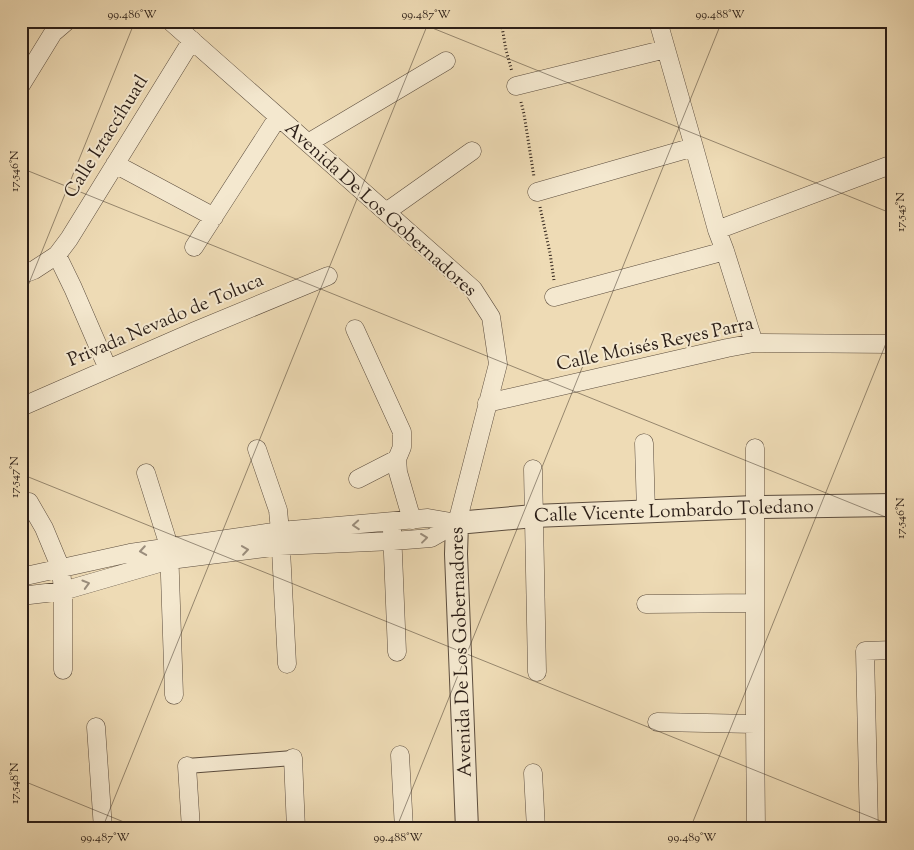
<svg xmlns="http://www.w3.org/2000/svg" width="914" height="850" font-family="'Sorts Mill Goudy',serif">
	<rect width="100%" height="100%" fill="#eedbb5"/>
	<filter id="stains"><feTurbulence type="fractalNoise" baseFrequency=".004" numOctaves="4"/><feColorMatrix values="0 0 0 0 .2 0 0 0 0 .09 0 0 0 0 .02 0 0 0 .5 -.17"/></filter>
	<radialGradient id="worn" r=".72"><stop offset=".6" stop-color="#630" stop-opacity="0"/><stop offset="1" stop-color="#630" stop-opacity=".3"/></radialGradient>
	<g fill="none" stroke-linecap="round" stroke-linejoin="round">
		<g stroke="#5c4d3e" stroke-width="16">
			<path id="pedestrian" d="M 187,766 L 293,758"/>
		</g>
		<g stroke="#5c4d3e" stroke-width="19">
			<path id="minor" d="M 170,21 L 473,289 L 491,317 L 498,364 L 457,523
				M 658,21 L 694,147 L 717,230 L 725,251 L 754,343
				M 21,85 L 53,33 L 67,21
				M 516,86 L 666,49
				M 308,143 L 446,61
				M 115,164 L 214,217
				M 537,192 L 694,147
				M 386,212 L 472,151
				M 717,230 L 893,164
				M 194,247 L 278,117
				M 57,255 L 73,288 L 108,369
				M 21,275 L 34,270 L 57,255 L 69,239 L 192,40
				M 554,297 L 725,251
				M 355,329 L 402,432 L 402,447 L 397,459 L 398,472 L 412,520
				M 487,403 L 727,348 L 754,343 L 893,344
				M 21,407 L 195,331 L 328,276
				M 644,443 L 646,512
				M 755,448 L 755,724 L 756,829
				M 257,449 L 278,510 L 280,531 L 287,664
				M 533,469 L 537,672
				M 146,473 L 169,546 L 174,695
				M 358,479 L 397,459
				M 29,502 L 44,528 L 61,569 L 63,591 L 63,670
				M 392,530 L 397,652
				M 21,577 L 130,553 L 280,531 L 428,518 L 457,523
				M 21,596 L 63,591 L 170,560 L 280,546 L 393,541 L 431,538 L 457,523
				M 646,604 L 754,603
				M 657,722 L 755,724
				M 96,727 L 103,829
				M 400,755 L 404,829
				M 293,758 L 296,829
				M 187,766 L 191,829
				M 533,773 L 536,829
				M 869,829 L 865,651 L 893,650"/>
		</g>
		<g stroke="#5c4d3e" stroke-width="24">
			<path id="tertiary" d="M 467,829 L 456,554 L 457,523 L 534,516 L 755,507 L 893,505"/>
		</g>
		<path stroke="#2b1e17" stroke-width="3" stroke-dasharray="1 2.5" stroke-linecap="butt" d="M 501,21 L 506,50 L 512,72
			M 521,102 L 524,114 L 534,177
			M 540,207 L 550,253 L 554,280"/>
		<use href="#pedestrian" stroke="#f4e8cf" stroke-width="14"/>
		<use href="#minor" stroke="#f4e8cf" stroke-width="18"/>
		<use href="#tertiary" stroke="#f4e8cf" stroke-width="22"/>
	</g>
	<defs><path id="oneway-chevron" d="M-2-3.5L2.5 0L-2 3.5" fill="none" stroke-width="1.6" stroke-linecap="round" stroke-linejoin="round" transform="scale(1.25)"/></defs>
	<g stroke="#9a8d7c">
		<use href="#oneway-chevron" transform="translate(356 525) rotate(176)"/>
		<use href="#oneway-chevron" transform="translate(424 538) rotate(-7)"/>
		<use href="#oneway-chevron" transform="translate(245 550) rotate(-8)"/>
		<use href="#oneway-chevron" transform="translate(143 551) rotate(171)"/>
		<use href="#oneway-chevron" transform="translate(86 584) rotate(-16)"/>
	</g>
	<path fill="none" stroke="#2b1e17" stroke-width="1" stroke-opacity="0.45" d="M 415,21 L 893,214M 21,168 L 893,520M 21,303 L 135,21M 21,474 L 893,826M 21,780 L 141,829M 102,829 L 429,21M 396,829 L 722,21M 690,829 L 893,326"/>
	<g text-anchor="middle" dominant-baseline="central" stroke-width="4" stroke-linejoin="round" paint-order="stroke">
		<g font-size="19" fill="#2b1e17" stroke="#f4e8cf">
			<text transform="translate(107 137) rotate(-58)">Calle Iztaccíhuatl</text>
			<text transform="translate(380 210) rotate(42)">Avenida De Los Gobernadores</text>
			<text transform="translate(166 321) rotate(-23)">Privada Nevado de Toluca</text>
			<text transform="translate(655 345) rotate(-12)">Calle Moisés Reyes Parra</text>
			<text transform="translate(674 512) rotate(-2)">Calle Vicente Lombardo Toledano</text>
			<text transform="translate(462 652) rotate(-92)">Avenida De Los Gobernadores</text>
		</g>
	</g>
	<rect width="914" height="850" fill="none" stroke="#eedbb5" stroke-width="55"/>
	<rect x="28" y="28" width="858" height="794" fill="none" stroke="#2b1e17" stroke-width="2"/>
	<g font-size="12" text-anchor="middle" fill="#2b1e17">
		<text x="132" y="18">99.486°W</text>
		<text x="426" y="18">99.487°W</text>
		<text x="720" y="18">99.488°W</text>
		<text transform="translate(14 171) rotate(-90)" y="4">17.546°N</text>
		<text transform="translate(900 212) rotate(-90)" y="4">17.545°N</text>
		<text transform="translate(14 477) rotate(-90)" y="4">17.547°N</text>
		<text transform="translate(900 518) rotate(-90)" y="4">17.546°N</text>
		<text transform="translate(14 783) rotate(-90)" y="4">17.548°N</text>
		<text x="105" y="841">99.487°W</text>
		<text x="398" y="841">99.488°W</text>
		<text x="692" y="841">99.489°W</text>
	</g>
	<rect width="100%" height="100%" filter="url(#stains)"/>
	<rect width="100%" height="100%" fill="url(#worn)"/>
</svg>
